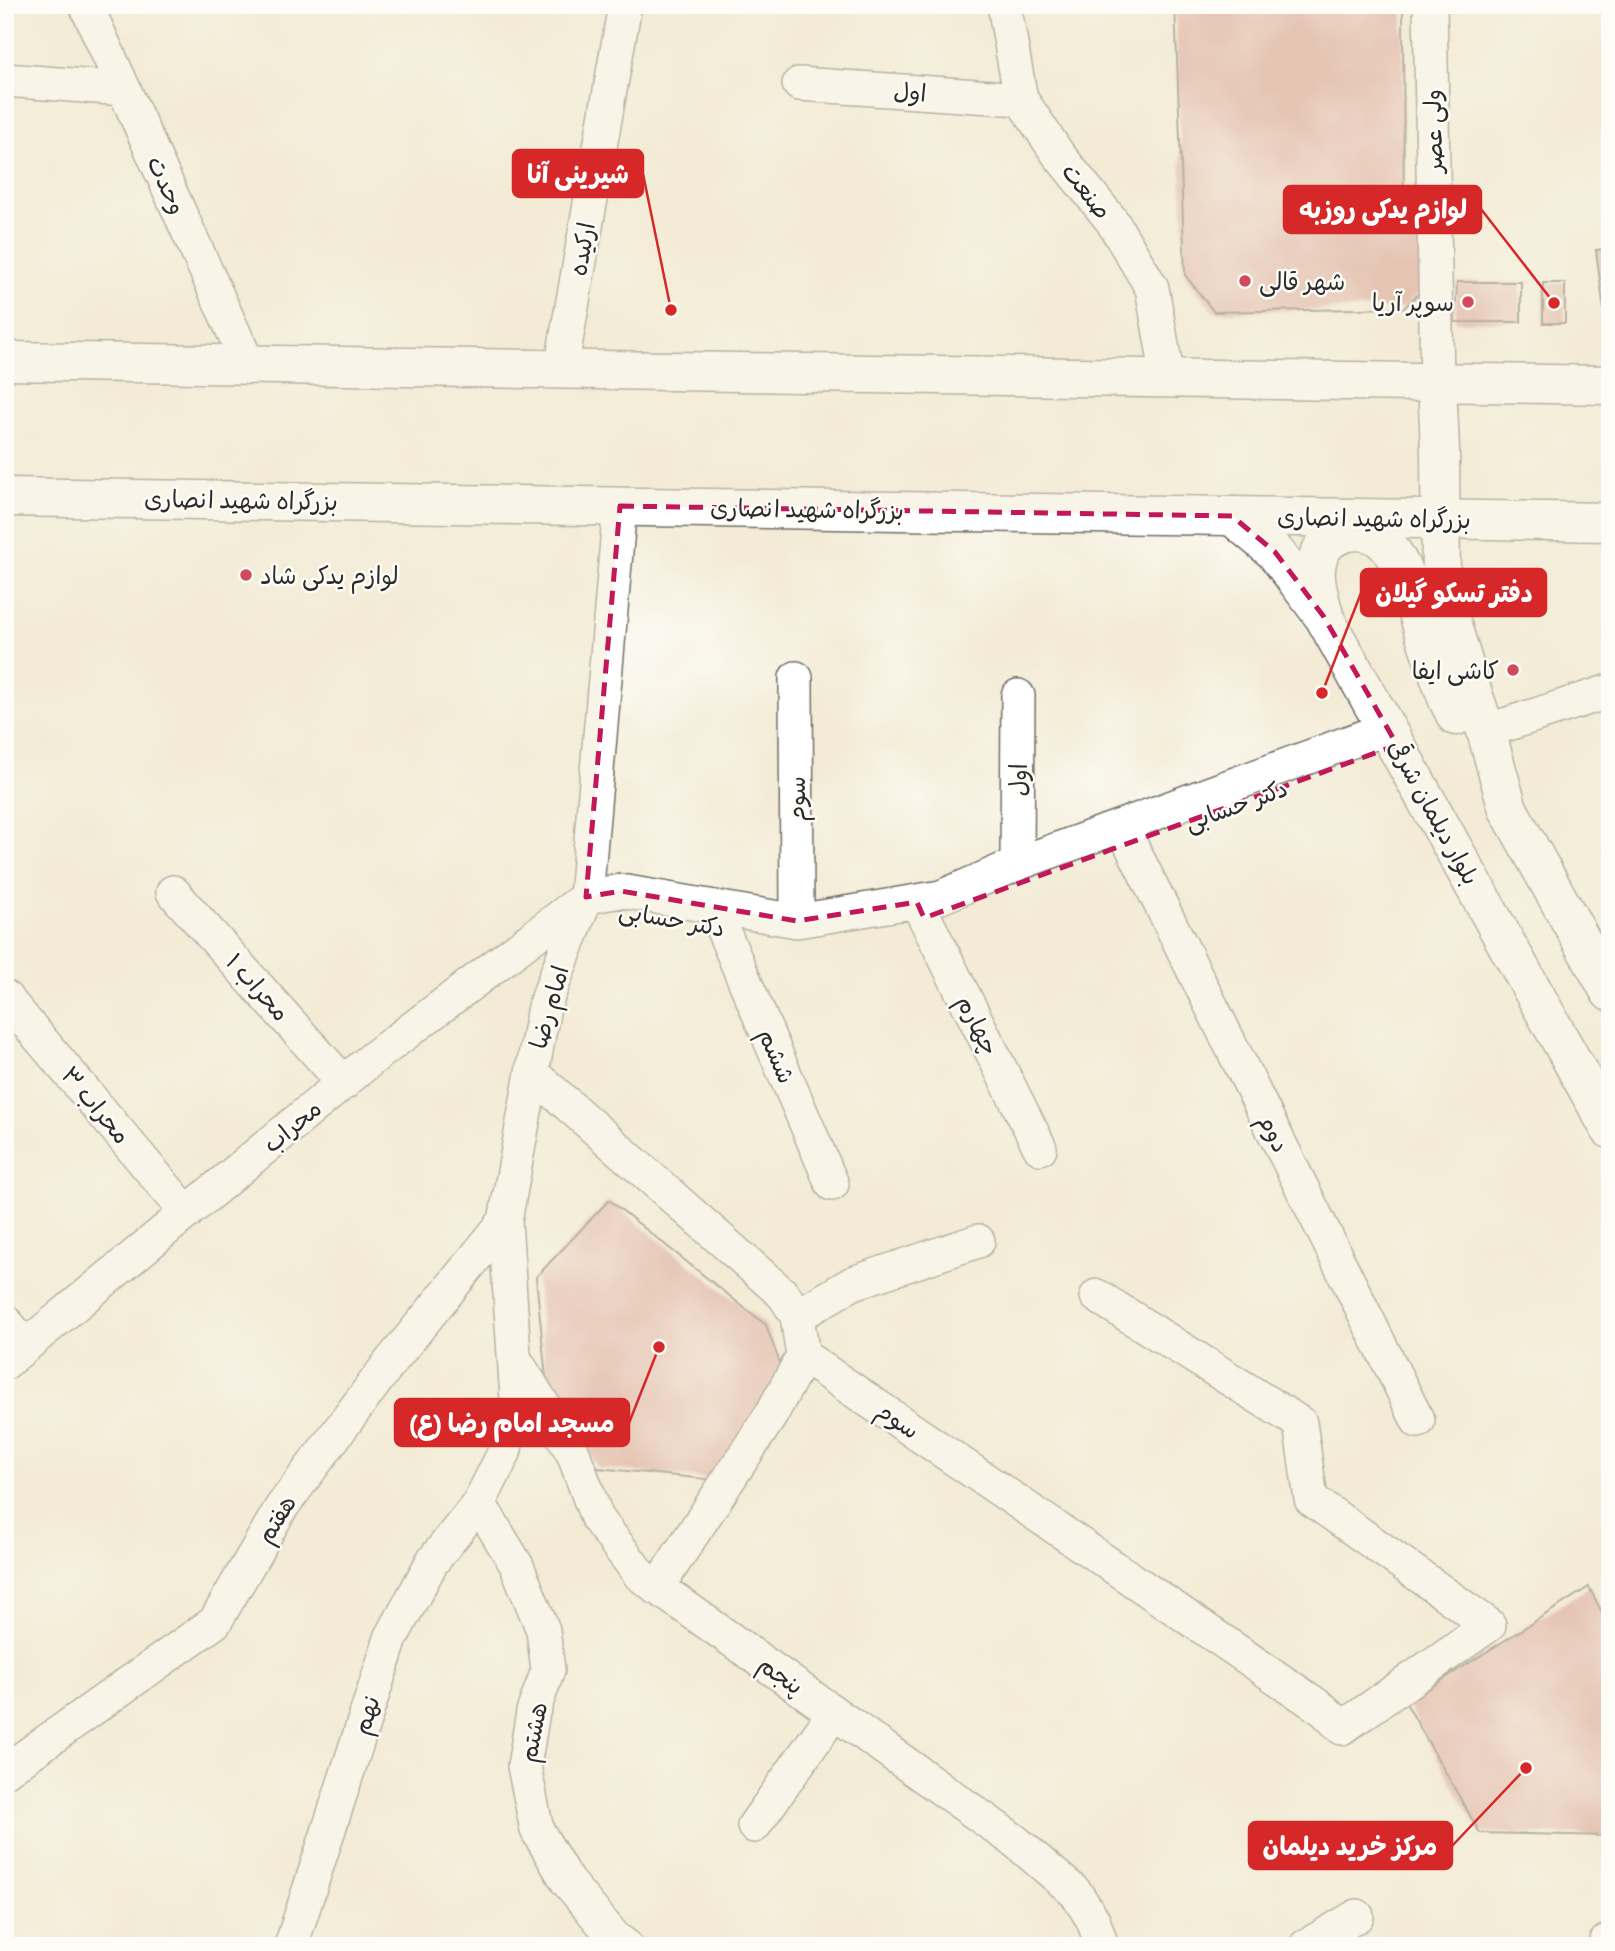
<svg xmlns="http://www.w3.org/2000/svg" width="1615" height="1951" font-family="Itim,'Playpen Sans Arabic',sans-serif">
	<rect width="100%" height="100%" fill="#fdfcf7"/>
	<filter id="ink" filterUnits="userSpaceOnUse"><feTurbulence type="fractalNoise" baseFrequency=".0143" numOctaves="2"/><feDisplacementMap in="SourceGraphic" scale="14" xChannelSelector="R" yChannelSelector="G"/><feConvolveMatrix kernelMatrix="1 2 1 2 8 2 1 2 1" color-interpolation-filters="sRGB"/></filter>
	<filter id="wash" filterUnits="userSpaceOnUse"><feTurbulence type="fractalNoise" baseFrequency=".00686" numOctaves="4" result="noise"/><feDisplacementMap in="SourceGraphic" scale="28" xChannelSelector="R" yChannelSelector="G"/><feGaussianBlur stdDeviation="1.57" result="paint"/><feColorMatrix in="noise" values="0 0 0 0 0 0 0 0 0 0 0 0 0 0 0 0 0 1.4 0 .05"/><feComposite in="paint" operator="in"/></filter>
	<g filter="url(#wash)">
		<rect width="100%" height="100%" fill="#f3ebd5"/>
		<g id="blocks">
			<path fill="#d7968c" d="M 1175,5 L 1403,5 L 1404,230 L 1429,230 L 1429,283 L 1404,308 L 1214,312 L 1185,275 Z
				M 1610,249 L 1610,326 L 1606,326 L 1596,250 Z
				M 1457,282 L 1521,282 L 1521,322 L 1455,322 Z
				M 1543,283 L 1565,283 L 1565,323 L 1543,323 Z
				M 609,1200 L 766,1325 L 782,1369 L 715,1480 L 598,1468 L 546,1379 L 536,1277 Z
				M 1589,1587 L 1610,1628 L 1610,1836 L 1480,1833 L 1406,1703 Z"/>
		</g>
	</g>
	<g filter="url(#ink)">
		<use href="#blocks" fill-opacity="0" stroke="#716e66" stroke-width="2"/>
		<g fill="none" stroke-linecap="round" stroke-linejoin="round">
			<g stroke="#716e66" stroke-width="36">
				<path id="minor" d="M 86,5 L 248,364
					M 1004,5 L 1021,99 L 1058,154 L 1112,221 L 1152,288 L 1168,379
					M 1430,5 L 1437,383
					M 5,80 L 124,89
					M 799,84 L 1021,99
					M 561,369 L 625,5
					M 796,678 L 797,921
					M 1486,731 L 1610,691
					M 1131,845 L 1418,1421
					M 1017,864 L 1018,696
					M 173,892 L 344,1083
					M 917,902 L 1040,1148
					M 722,928 L 832,1184
					M 5,997 L 187,1213
					M 532,1073 L 784,1295 L 797,1316 L 803,1356 L 1324,1710 L 1342,1728 L 1489,1625 L 1311,1499 L 1300,1423 L 1097,1296
					M 797,1316 L 853,1283 L 978,1241
					M 5,1321 L 26,1346
					M 516,1361 L 573,1453 L 597,1518 L 640,1575 L 1015,1841 L 1076,1893 L 1093,1920 L 1102,1946
					M 5,1363 L 373,1058 L 586,897 L 621,891 L 797,921 L 941,897 L 1017,864 L 1388,728
					M 479,1503 L 517,1566 L 543,1630 L 548,1670 L 533,1712 L 524,1766 L 537,1830 L 567,1881 L 615,1938 L 626,1946
					M 657,1588 L 771,1415 L 803,1356
					M 5,1771 L 215,1622 L 281,1508 L 388,1365 L 505,1221
					M 754,1826 L 834,1713
					M 291,1946 L 391,1638 L 432,1562 L 479,1503 L 504,1453 L 517,1399 L 505,1221 L 544,1007 L 586,897 L 620,506
					M 1306,1946 L 1357,1916
					M 1606,1946 L 1606,1942"/>
			</g>
			<g stroke="#716e66" stroke-width="41">
				<path id="primary" d="M 1437,383 L 1440,450 L 1441,589 L 1471,688 L 1486,731 L 1508,809 L 1610,992
					M 1232,516 L 1275,552 L 1324,617 L 1610,1129
					M 1324,615 C 1320,598 1313,579 1317,562 C 1323,530 1368,520 1388,546 C 1407,571 1415,605 1425,635 C 1432,657 1440,679 1448,700 L 1456,716"/>
			</g>
			<g stroke="#716e66" stroke-width="41">
				<path id="trunk" d="M 5,361 L 1610,385
					M 5,497 L 1610,522"/>
			</g>
			<use href="#minor" stroke="#fff" stroke-width="33"/>
			<use href="#primary" stroke="#fff" stroke-width="38"/>
			<use href="#trunk" stroke="#fff" stroke-width="38"/>
		</g>
	</g>
	<path d="M0 0H1615V1951H0ZM 620,506 L 1232,516 L 1275,552 L 1324,617 L 1397,745 L 924,918 L 917,902 L 797,921 L 621,891 L 586,897 Z" fill="#f3ebd5" fill-opacity=".55" fill-rule="evenodd"/>
	<path fill="none" stroke="#c2185b" stroke-width="5" stroke-dasharray="14 9" stroke-linejoin="round" d="M 620,506 L 1232,516 L 1275,552 L 1324,617 L 1397,745 L 924,918 L 917,902 L 797,921 L 621,891 L 586,897 Z"/>
	<g fill="#d1495b" stroke="#fdfcf7" stroke-width="2.5">
		<circle cx="1245" cy="281" r="7"/>
		<circle cx="1468" cy="302" r="7"/>
		<circle cx="246" cy="575" r="7"/>
		<circle cx="1513" cy="670" r="7"/>
	</g>
	<g text-anchor="middle" dominant-baseline="central" stroke-width="5" stroke-linejoin="round" paint-order="stroke">
		<g font-size="24" fill="#2b2b2b" stroke="#fdfcf7">
			<text transform="translate(910 92) rotate(4)">اول</text>
			<text transform="translate(1433 131) rotate(-91)">ولی عصر</text>
			<text transform="translate(167 185) rotate(66)">وحدت</text>
			<text transform="translate(1087 191) rotate(52)">صنعت</text>
			<text transform="translate(582 249) rotate(-80)">ارکیده</text>
			<text transform="translate(241 500) rotate(1)">بزرگراه شهید انصاری</text>
			<text transform="translate(807 509) rotate(1)">بزرگراه شهید انصاری</text>
			<text transform="translate(1374 518) rotate(1)">بزرگراه شهید انصاری</text>
			<text transform="translate(1018 780) rotate(-90)">اول</text>
			<text transform="translate(796 799) rotate(-90)">سوم</text>
			<text transform="translate(1236 805) rotate(-20)">دکتر حسابی</text>
			<text transform="translate(1434 812) rotate(61)">بلوار دیلمان شرقی</text>
			<text transform="translate(672 919) rotate(10)">دکتر حسابی</text>
			<text transform="translate(258 987) rotate(48)">محراب ۱</text>
			<text transform="translate(549 1007) rotate(-74)">امام رضا</text>
			<text transform="translate(978 1025) rotate(63)">چهارم</text>
			<text transform="translate(777 1056) rotate(67)">ششم</text>
			<text transform="translate(96 1105) rotate(50)">محراب ۳</text>
			<text transform="translate(292 1126) rotate(-40)">محراب</text>
			<text transform="translate(1274 1133) rotate(63)">دوم</text>
			<text transform="translate(898 1420) rotate(34)">سوم</text>
			<text transform="translate(276 1519) rotate(-58)">هفتم</text>
			<text transform="translate(781 1675) rotate(35)">پنجم</text>
			<text transform="translate(366 1715) rotate(-72)">نهم</text>
			<text transform="translate(533 1732) rotate(-79)">هشتم</text>
		</g>
		<g font-size="24" fill="#2b2b2b" stroke="#fdfcf7" text-anchor="start">
			<text x="1259" y="281">شهر قالی</text>
			<text x="1454" y="302" text-anchor="end">سوپر آریا</text>
			<text x="260" y="575">لوازم یدکی شاد</text>
			<text x="1499" y="670" text-anchor="end">کاشی ایفا</text>
		</g>
	</g>
	<path fill="none" stroke="#d62828" stroke-width="2.5" d="M671 310L643 174M1554 303L1481 209M1322 693L1361 593M659 1347L629 1423M1526 1768L1452 1846"/>
	<g fill="#d62828" stroke="#fdfcf7" stroke-width="2.5">
		<circle cx="671" cy="310" r="7"/>
		<circle cx="1554" cy="303" r="7"/>
		<circle cx="1322" cy="693" r="7"/>
		<circle cx="659" cy="1347" r="7"/>
		<circle cx="1526" cy="1768" r="7"/>
	</g>
	<g fill="#d62828" stroke="#d62828" stroke-width="2.5">
		<rect x="513" y="150" width="130" height="47" rx="7"/>
		<rect x="1284" y="186" width="197" height="47" rx="7"/>
		<rect x="1361" y="569" width="185" height="47" rx="7"/>
		<rect x="395" y="1399" width="234" height="47" rx="7"/>
		<rect x="1249" y="1822" width="203" height="47" rx="7"/>
	</g>
	<g font-size="26" text-anchor="middle" font-weight="bold" fill="#fff">
		<text x="578" y="183">شیرینی آنا</text>
		<text x="1383" y="218">لوازم یدکی روزبه</text>
		<text x="1454" y="602">دفتر تسکو گیلان</text>
		<text x="512" y="1432">مسجد امام رضا (ع)</text>
		<text x="1350" y="1855">مرکز خرید دیلمان</text>
	</g>
	<rect width="1615" height="1951" fill="none" stroke="#fdfcf7" stroke-width="28"/>
</svg>
